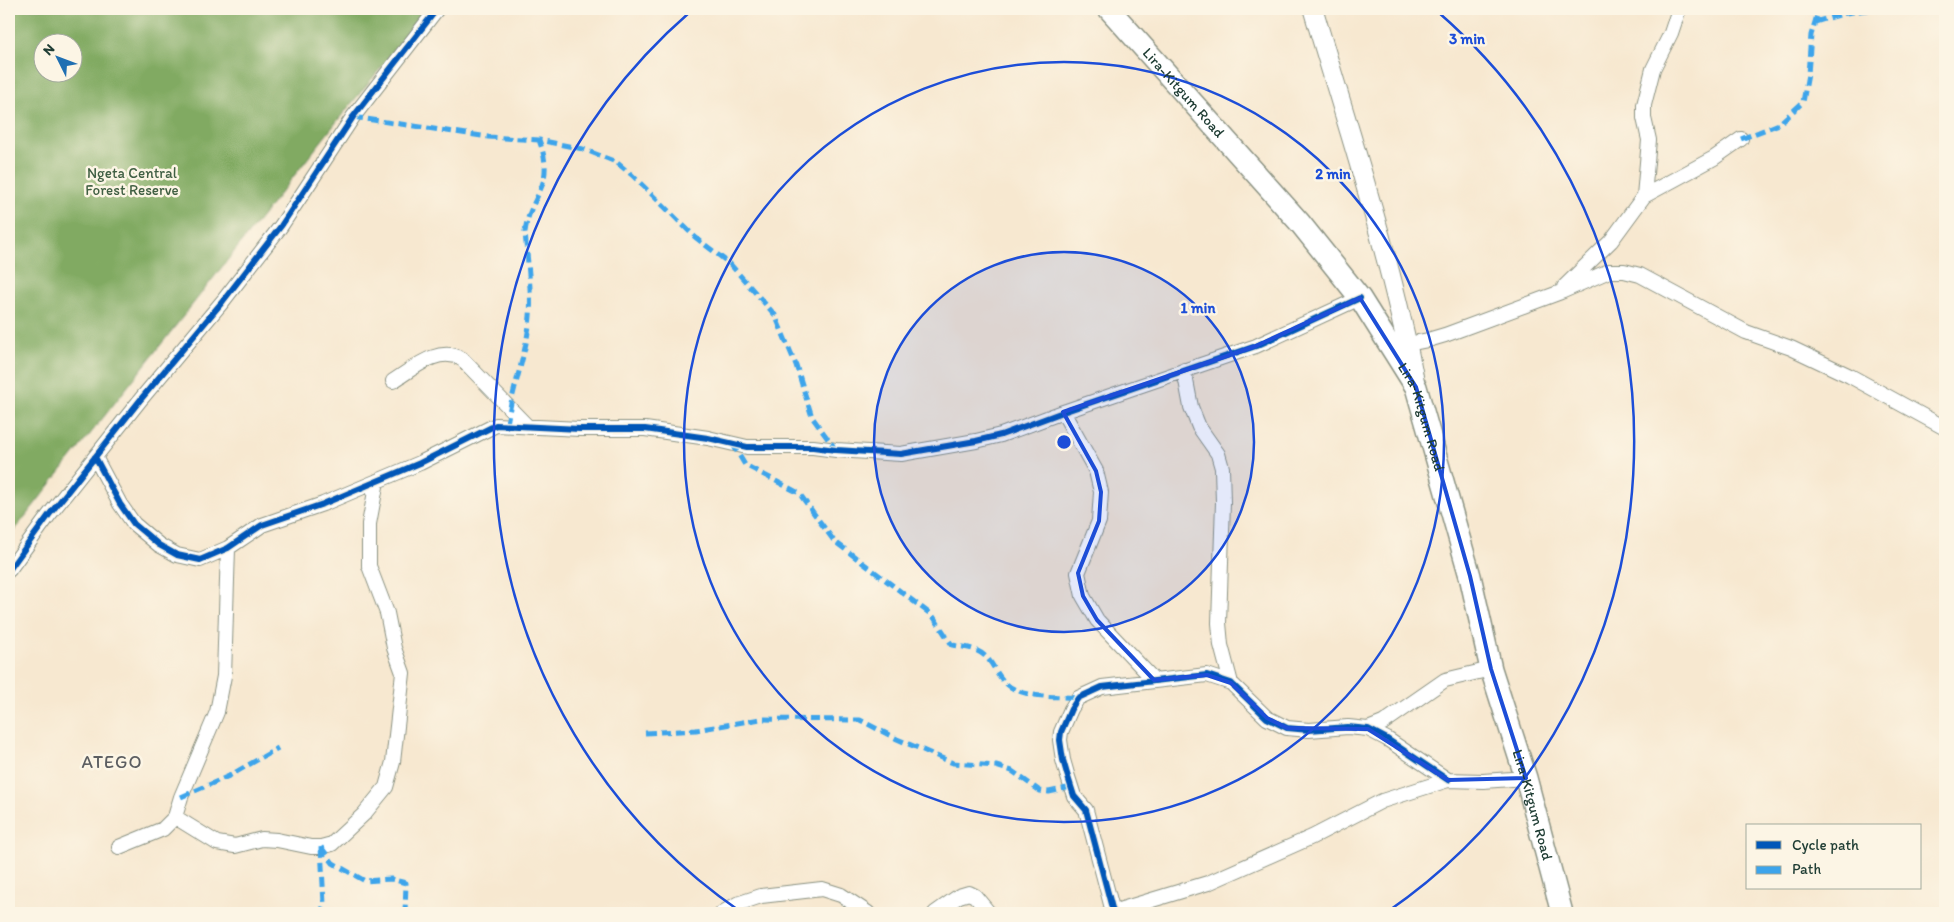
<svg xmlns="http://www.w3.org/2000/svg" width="1954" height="922" font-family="Itim,sans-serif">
	<rect width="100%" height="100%" fill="#fcf5e5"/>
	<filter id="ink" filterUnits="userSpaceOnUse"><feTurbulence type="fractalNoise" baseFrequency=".02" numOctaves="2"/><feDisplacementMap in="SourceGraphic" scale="10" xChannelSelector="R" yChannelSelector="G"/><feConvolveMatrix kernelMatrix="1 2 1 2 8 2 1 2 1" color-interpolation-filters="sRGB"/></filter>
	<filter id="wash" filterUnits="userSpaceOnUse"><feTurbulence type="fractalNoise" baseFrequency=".0096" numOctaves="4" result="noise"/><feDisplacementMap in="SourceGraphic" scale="20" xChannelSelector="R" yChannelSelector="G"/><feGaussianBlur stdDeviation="1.12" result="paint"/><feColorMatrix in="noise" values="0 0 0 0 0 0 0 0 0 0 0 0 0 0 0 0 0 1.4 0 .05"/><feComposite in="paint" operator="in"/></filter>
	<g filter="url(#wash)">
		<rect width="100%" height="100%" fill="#f7e8d0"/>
		<path fill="#81aa62" stroke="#50744b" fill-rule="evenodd" d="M 9,9 L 430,9 L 346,110 L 9,537 ZM 42,42 L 72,42 L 72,72 L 42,72 Z"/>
	</g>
	<g filter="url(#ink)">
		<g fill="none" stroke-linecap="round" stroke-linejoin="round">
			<g stroke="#8b9282" stroke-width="16">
				<path id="street" d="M 1644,196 L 1649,140 L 1644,118 L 1644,105 L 1653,69 L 1671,33 L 1679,9
					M 1564,287 L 1611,241 L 1644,196 L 1714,158 L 1741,139
					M 1408,344 L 1428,340 L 1445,335 L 1561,292 L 1609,271 L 1624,271 L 1640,275 L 1746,332 L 1791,348 L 1850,376 L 1945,428
					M 1184,370 L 1191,407 L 1199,427 L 1218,454 L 1222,468 L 1223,502 L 1219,623 L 1221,645 L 1231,683
					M 393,381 C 413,369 438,345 462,359 L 528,427
					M 1063,412 L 1096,471 L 1101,492 L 1099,521 L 1078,573 L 1083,596 L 1097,620 L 1154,680
					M 95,457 L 120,504 L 134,524 L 159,545 L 177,555 L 200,560 L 228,548 L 262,525 L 323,504 L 420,463 L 496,425 L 580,429 L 645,429 L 708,438 L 747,447 L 813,447 L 836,450 L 901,454 L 976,441 L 1001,435 L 1063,412 L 1256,346 L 1360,298
					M 9,570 L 49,515 L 141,399 L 223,301 L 281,226 L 353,117 L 437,9
					M 1368,729 L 1383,723 L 1445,680 L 1491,669
					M 175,817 L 217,843 L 235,846 L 262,839 L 277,840 L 311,847 L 321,847 L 332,844 L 364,814 L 386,787 L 393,762 L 403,673 L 394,648 L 387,613 L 369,566 L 369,524 L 377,481
					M 119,847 L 163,829 L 175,817 L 181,797 L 217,712 L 224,676 L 228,548
					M 1113,912 L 1086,810 L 1074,796 L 1067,774 L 1063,760 L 1060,740 L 1061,732 L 1071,709 L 1078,698 L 1102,687 L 1207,675 L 1231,683 L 1267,718 L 1287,728 L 1309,730 L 1348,727 L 1368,729 L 1387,739 L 1448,780
					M 722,913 L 737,904 L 761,896 L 822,889 L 841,895 L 868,913
					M 935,913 L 959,896 L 969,893 L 975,896 L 989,913
					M 1109,913 L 1208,883 L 1312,837 L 1382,801 L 1448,780 L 1483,781 L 1526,778"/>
			</g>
			<g stroke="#8b9282" stroke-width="21">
				<path id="secondary" d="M 1313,9 C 1349,132 1391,257 1415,384"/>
			</g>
			<g stroke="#8b9282" stroke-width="24">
				<g id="primary">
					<path id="s1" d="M 1109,9 L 1300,223 L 1360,298 L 1416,387 L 1470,576 L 1491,669 L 1526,778 L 1562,913"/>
				</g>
			</g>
			<use href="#street" stroke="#fff" stroke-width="14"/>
			<use href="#secondary" stroke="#fff" stroke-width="19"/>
			<use href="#primary" stroke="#fff" stroke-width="21"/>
			<path stroke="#3da4eb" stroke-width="5" stroke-dasharray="10 5" stroke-linecap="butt" d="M 1815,22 L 1846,13 L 1873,9
				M 353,117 L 488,137 L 539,140 L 583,149 L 616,162 L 632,175 L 695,237 L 730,264 L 775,315 L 796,365 L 812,417 L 836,450
				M 1741,139 L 1779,124 L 1803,102 L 1808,74 L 1811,35 L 1819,9
				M 507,425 C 512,388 527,354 530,316 C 532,291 527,258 525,232 C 530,193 557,187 539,140
				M 732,443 L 745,465 L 799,493 L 834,541 L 933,616 L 952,645 C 963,647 977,648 985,656 C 996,666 998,682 1016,690 C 1034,698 1059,696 1078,698
				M 645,733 L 696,730 L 761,719 L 860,720 L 897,739 L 953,763 L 996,766 L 1012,771 L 1040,791 L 1049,792 L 1071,787
				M 181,797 L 229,776 L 278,748
				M 321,847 L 333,863 L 365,881 L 391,879 L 406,883 L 405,913
				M 321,847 L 324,904 L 321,913"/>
			<g stroke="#fcf5e5" stroke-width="9">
				<path id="cycleway" d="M 95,457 L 120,504 L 134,524 L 159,545 L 177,555 L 200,560 L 228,548 L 262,525 L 323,504 L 420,463 L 496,425 L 580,429 L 645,429 L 708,438 L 747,447 L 813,447 L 836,450 L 901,454 L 976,441 L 1001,435 L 1063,412 L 1256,346 L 1360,298
					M 9,570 L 49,515 L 141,399 L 223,301 L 281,226 L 353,117 L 437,9
					M 1113,912 L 1086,810 L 1074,796 L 1067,774 L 1063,760 L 1060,740 L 1061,732 L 1071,709 L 1078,698 L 1102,687 L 1207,675 L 1231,683 L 1267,718 L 1287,728 L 1309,730 L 1348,727 L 1368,729 L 1387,739 L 1448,780"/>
			</g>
			<use href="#cycleway" stroke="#0057b8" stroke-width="6"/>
		</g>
	</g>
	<path fill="none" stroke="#1d4ed8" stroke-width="4" stroke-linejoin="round" d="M 1360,298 L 1416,387 L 1470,576 L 1491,669 L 1526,778 L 1448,780 L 1368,729 L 1287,728 L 1267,718 L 1231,683 L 1207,675 L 1154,680 L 1097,620 L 1083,596 L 1078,573 L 1099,521 L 1101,492 L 1096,471 L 1063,412 L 1256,346 Z"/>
	<circle cx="1064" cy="442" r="190" fill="#1d4ed8" fill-opacity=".12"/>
	<g fill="none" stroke="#1d4ed8" stroke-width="2.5">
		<circle cx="1064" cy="442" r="190"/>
		<circle cx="1064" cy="442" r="380"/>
		<path d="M741 912A570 570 0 0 1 690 12M1438 12A570 570 0 0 1 1387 912"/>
	</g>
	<g text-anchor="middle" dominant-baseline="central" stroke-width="5" stroke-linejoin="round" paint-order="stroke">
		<g font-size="15" fill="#1f3d34" stroke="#fcf5e5">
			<text stroke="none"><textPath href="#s1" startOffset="112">Lira-Kitgum Road</textPath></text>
			<text stroke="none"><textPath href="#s1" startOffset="518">Lira-Kitgum Road</textPath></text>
			<text stroke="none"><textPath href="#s1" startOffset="922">Lira-Kitgum Road</textPath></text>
		</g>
		<g font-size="15" fill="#405f43" stroke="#fcf5e5">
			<text x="132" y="173">Ngeta Central<tspan x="132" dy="17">Forest Reserve</tspan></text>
		</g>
		<g font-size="18" letter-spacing="1" fill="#5c5e61" stroke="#fcf5e5">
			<text x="112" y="762">ATEGO</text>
		</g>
	</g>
	<circle cx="1064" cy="442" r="8" fill="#1d4ed8" stroke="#fcf5e5" stroke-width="2.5"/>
	<g font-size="15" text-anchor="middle" font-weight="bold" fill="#1d4ed8" stroke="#fcf5e5" stroke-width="5" stroke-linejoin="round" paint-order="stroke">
		<text x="1467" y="44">3 min</text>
		<text x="1333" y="179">2 min</text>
		<text x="1198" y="313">1 min</text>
	</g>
	<rect width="1954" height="922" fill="none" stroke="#fcf5e5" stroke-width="30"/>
	<rect x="1746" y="824" width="175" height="65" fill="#fcf5e5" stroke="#a4ab9e"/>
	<rect x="1756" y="841" width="25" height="8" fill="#0057b8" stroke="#a4ab9e"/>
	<text x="1792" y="850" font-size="15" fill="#1f3d34">Cycle path</text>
	<rect x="1756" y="866" width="25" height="8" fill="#3da4eb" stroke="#a4ab9e"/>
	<text x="1792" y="874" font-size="15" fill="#1f3d34">Path</text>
	<g transform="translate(58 58) rotate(312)"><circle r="24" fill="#fcf5e5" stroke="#a4ab9e"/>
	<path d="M0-4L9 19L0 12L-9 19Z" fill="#1f6fb2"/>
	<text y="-8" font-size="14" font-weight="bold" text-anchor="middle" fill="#1f3d34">N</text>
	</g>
</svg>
